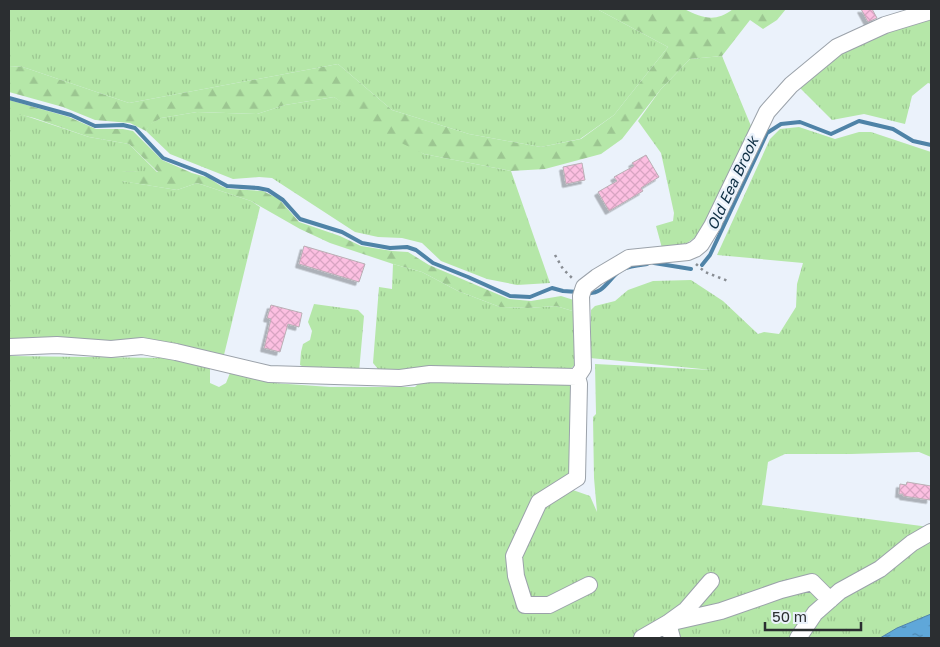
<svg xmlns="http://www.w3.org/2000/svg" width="940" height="647" font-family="'Golos Text',sans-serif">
	<defs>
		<pattern id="grass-tufts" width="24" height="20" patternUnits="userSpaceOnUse" patternTransform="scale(1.25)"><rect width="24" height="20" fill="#b5e7a8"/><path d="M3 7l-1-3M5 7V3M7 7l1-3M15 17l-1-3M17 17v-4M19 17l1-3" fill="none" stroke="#9cc691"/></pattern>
		<pattern id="forest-firs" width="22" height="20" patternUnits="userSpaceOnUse" patternTransform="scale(1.25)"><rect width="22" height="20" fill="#b5e7a8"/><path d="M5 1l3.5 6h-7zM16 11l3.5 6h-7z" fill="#9cc691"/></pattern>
		<pattern id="water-ripples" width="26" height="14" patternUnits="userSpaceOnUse" patternTransform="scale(1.25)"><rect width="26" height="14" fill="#5fa7d9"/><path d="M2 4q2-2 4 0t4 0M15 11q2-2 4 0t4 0" fill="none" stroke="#4f88b1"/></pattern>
		<pattern id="building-cross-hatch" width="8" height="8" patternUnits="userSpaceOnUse" patternTransform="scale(1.25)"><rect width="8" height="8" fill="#fcbfe1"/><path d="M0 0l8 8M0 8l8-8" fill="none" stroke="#d8a4c2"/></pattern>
		<filter id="shadow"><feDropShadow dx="-3.5" dy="3.5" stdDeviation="0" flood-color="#0004"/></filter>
	</defs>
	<rect width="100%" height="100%" fill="#ebf2fb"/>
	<path fill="url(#grass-tufts)" d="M 9,9 L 597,9 L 668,47 L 614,115 L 580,139 L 541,147 L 469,134 L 392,110 L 338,64 L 129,103 L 23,67 L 9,66 Z
		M 931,15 L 931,84 L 928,83 L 912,96 L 905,124 L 864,114 L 832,120 L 797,85 L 845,48 Z
		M 722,56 L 751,126 L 716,205 L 700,234 L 687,243 L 676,246 L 662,248 L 656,226 L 673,221 L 674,213 L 661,153 L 638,121 L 661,89 L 690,59 Z
		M 334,97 L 424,154 L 511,171 L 550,283 L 517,285 L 487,279 L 441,261 L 422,243 L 402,238 L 378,237 L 355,232 L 272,178 L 259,177 L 233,179 L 170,154 L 146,131 L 150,124 L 161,118 L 197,112 L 257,114 L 285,105 Z
		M 11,111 L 89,137 L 129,144 L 158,173 L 121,171 L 122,181 L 177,190 L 197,183 L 251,201 L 260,207 L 223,359 L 9,342 L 9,112 Z
		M 799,127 L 835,139 L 859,132 L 871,132 L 931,152 L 931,457 L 919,452 L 851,454 L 785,454 L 768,462 L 762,505 L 929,527 L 931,525 L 931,614 L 897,628 L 880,638 L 9,638 L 9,356 L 166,358 L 210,368 L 210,383 L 219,387 L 226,383 L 230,373 L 274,383 L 330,387 L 415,387 L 422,380 L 575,383 L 573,467 L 566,477 L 570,489 L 590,496 L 597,512 L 594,478 L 593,417 L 596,414 L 595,364 L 712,370 L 590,358 L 591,310 L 595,306 L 615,301 L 628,290 L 653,281 L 691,280 L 723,301 L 758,334 L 764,332 L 779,334 L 796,307 L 797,284 L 803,263 L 717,255 L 770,139 L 780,129 Z
		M 393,264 L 422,272 L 458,291 L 500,307 L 528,308 L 556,306 L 576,312 L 578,362 L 567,372 L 378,369 L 373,363 L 379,287 L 392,289 Z
		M 314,304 L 358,310 L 364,316 L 359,372 L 312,371 L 300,365 L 301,352 L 303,344 L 310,340 L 312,331 L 308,322 Z"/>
	<path fill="url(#forest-firs)" d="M 597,9 L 684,9 C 703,18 715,23 733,9 L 786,9 L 777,20 L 763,29 L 750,20 L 722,56 L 690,59 L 661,89 L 622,139 L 601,154 L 545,169 L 511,171 L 424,154 L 395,140 L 334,97 L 285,105 L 257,114 L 197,112 L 161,118 L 151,124 L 146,131 L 130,123 L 95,120 L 63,107 L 9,92 L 9,66 L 23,67 L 129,103 L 338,64 L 392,110 L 469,134 L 541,147 L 581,139 L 614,115 L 668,47 Z
		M 9,100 L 69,117 L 96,129 L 123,129 L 133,131 L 162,160 L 192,173 L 209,178 L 221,186 L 229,189 L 263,191 L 279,199 L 299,222 L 340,236 L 361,246 L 392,251 L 408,252 L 429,265 L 509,299 L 531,301 L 561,296 L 577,301 L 576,312 L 556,306 L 528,308 L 500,307 L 458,291 L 422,272 L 393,264 L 330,243 L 300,229 L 251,201 L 197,183 L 177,190 L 121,181 L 121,171 L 158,172 L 129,144 L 89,137 L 34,118 L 9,112 Z"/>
	<path fill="url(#water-ripples)" stroke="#4f83a7" d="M 931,614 L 931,638 L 880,638 L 897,628 Z"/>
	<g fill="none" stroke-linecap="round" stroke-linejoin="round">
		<path stroke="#4f83a7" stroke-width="4" d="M 9,98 L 71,115 L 95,126 L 123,125 L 135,128 L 163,158 L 205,174 L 227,186 L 258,188 L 268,190 L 283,200 L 300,219 L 342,232 L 362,243 L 390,248 L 407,247 L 416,250 L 433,263 L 468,277 L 510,296 L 530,297 L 552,288 L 563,291 L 578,292
			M 654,263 L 691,269
			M 702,265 L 710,255 L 767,133 L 781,124 L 800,122 L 831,134 L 859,121 L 893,129 L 913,141 L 931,145
			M 587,293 C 605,295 609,276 623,269 C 630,266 640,265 647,264"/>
	</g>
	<path fill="url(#building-cross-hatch)" stroke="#baafb5" filter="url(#shadow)" d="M 861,9 L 872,9 L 877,18 L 868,22 Z
		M 646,155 L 659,177 L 641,188 L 643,191 L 609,211 L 598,192 L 617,181 L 614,177 L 634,166 L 632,163 Z
		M 582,163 L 585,180 L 566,184 L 563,167 Z
		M 304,246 L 365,264 L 359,282 L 299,264 Z
		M 271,305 L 302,313 L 299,327 L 288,324 L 280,352 L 264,348 L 271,319 L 267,318 Z
		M 907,482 L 931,486 L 930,500 L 903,496 L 903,494 L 899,494 L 900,484 L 906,485 Z"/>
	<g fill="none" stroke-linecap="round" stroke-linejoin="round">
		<g stroke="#9ba2aa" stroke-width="18">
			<path id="minor" d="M 9,347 L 57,345 L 111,349 L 142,346 L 176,352 L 269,374 L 400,378 L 430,374 L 577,377
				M 577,377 L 583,368 L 581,296 L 584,287 L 597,277 L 629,258 L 688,252 L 695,249 L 701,244 L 712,226 L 767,112 L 791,85 L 837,47 L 885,25 L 931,11
				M 577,377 L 579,384 L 577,478 L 539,502 L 514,556 L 516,576 L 525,605 L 549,605 L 589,585
				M 668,623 L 721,611 L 781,590 L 812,582 L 830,600
				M 668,623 L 672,638
				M 642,638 L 668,623 L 686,610 L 711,581
				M 798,638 L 815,613 L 840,591 L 880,569 L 912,543 L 931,532"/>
		</g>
		<path stroke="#888d93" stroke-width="2.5" stroke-dasharray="2.5 4" stroke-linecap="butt" d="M 555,255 L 563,269 L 573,279
			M 696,264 L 705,272 L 728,281"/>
		<use href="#minor" stroke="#fff" stroke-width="16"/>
	</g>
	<g text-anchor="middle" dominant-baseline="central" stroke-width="5" stroke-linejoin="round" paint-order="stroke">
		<g font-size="15" font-style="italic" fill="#0d2d42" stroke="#ebf2fb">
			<text transform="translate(732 183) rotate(-65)">Old Eea Brook</text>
		</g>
	</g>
	<rect width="940" height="647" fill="none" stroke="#2b2e31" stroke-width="20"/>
	<path d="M765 622v8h96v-8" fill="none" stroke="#2b2e31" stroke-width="2.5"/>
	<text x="772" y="622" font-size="15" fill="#2b2e31" stroke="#ebf2fb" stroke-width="4" paint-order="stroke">50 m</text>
</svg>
